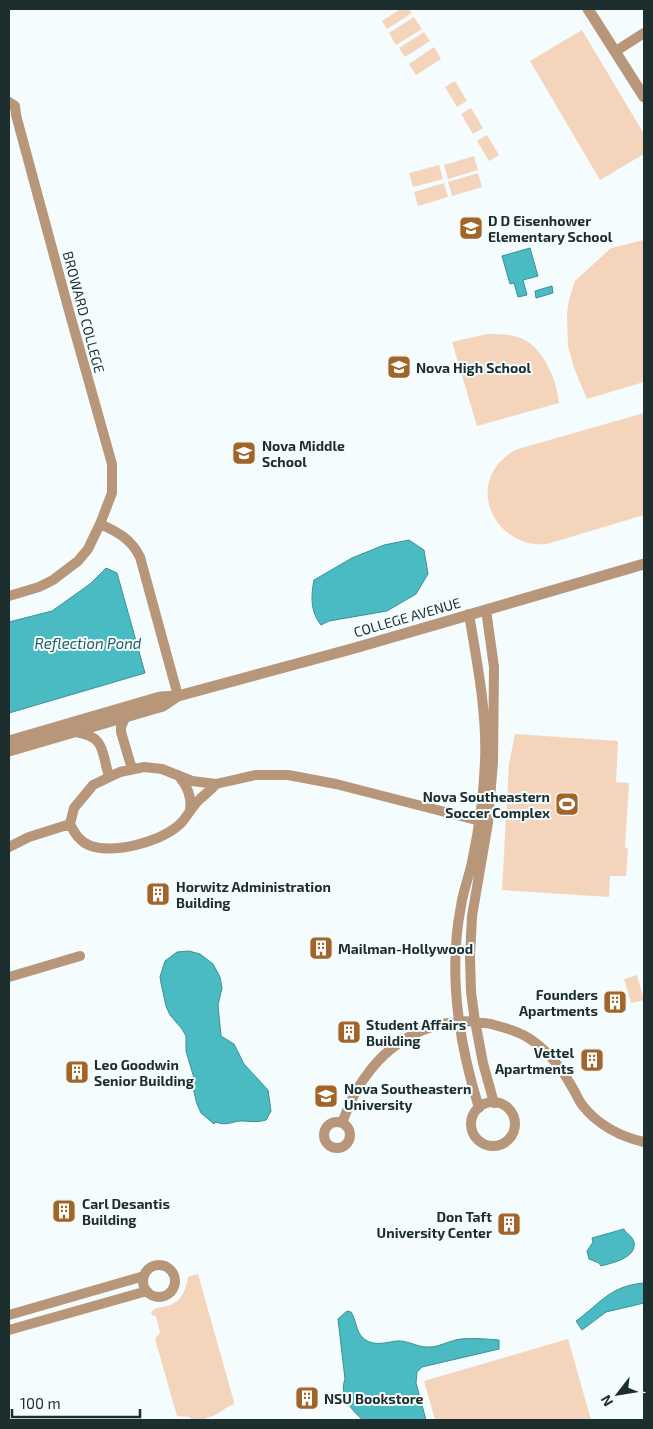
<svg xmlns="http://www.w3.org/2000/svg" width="653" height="1429" font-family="'Exo 2',sans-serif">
	<rect width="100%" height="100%" fill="#f4fcfd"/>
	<path fill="#f4d5bc" d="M 400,9 L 409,9 L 412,13 L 387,29 L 382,21 Z
		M 414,17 L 422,29 L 396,45 L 389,33 Z
		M 582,30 L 644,134 L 644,154 L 600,180 L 530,61 Z
		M 424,32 L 430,41 L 405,57 L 399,48 Z
		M 434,47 L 441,59 L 416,75 L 409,64 Z
		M 455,81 L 467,101 L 457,107 L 445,87 Z
		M 471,108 L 483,128 L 473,134 L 461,114 Z
		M 487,135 L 499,155 L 489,161 L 477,141 Z
		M 474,156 L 478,170 L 448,179 L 444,165 Z
		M 439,165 L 443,179 L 413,187 L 409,173 Z
		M 478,173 L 482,187 L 452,196 L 448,182 Z
		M 444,183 L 448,197 L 418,206 L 414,192 Z
		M 644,240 L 644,382 L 587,399 L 574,368 L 568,346 L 567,314 L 569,300 L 575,281 L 611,248 Z
		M 487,334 C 498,334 508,334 518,337 C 543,345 557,380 559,403 L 477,426 L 452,342 Z
		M 644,413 L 644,515 L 547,544 C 503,549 469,499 499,463 C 505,457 510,452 518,449 Z
		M 515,734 L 618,741 L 616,782 L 629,783 L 625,848 L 628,848 L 626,876 L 610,876 L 609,897 L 502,890 L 509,764 Z
		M 637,975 L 644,1000 L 631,1003 L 624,979 Z
		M 198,1274 L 234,1402 L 233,1405 C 225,1407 223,1411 217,1414 C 212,1417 208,1416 204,1420 L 192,1420 L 190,1417 L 177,1416 L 155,1339 L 160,1333 L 156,1316 L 152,1315 L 151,1312 C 159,1306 158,1308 167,1306 C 181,1303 186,1290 188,1277 Z
		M 568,1339 L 591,1420 L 435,1420 L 424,1381 Z"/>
	<path fill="#4abac3" stroke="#3c9097" d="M 530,248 L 538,276 L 523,280 L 527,295 L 518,297 L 514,283 L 510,284 L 502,256 Z
		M 552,286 L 553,293 L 536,298 L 535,291 Z
		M 409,540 L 424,550 L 428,574 L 416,594 L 387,611 L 329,621 L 321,625 C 310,611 311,596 314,580 L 352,558 L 384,545 Z
		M 106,568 L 117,573 L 145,673 L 9,713 L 9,622 L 52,611 L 90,584 Z
		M 189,951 L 200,954 L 213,964 L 220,977 L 222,988 L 218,1005 L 221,1036 L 234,1044 L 244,1064 L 268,1090 L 271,1111 L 266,1120 C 256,1123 250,1121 240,1121 C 231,1122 225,1126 216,1122 L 214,1124 L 201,1113 L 197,1104 L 193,1088 L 194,1078 L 186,1051 L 186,1036 L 182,1029 L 170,1015 L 166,1006 L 161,983 L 160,977 L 165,961 L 177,952 Z
		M 624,1229 C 626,1234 632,1235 634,1242 C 637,1258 612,1263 601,1266 L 599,1263 L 589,1259 L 587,1251 L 593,1242 L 592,1238 Z
		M 644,1283 L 644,1303 L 606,1312 L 582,1330 L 576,1321 C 602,1302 610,1286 644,1283 Z
		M 347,1311 L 351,1312 C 357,1321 355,1331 364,1339 C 375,1347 387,1342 397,1341 C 407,1340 417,1347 427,1347 C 438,1348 450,1340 461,1339 C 473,1338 487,1339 499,1340 L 499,1349 L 422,1367 L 417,1372 L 416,1383 L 426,1420 L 363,1420 C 351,1410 339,1395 345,1379 L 338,1319 Z"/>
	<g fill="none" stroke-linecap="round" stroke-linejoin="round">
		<path stroke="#b8967a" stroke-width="10" d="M 616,51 L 644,33
			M 9,102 L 15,106 L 16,115 L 69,311 L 112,464 L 112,493 L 100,524 L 88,549 L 78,561 L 53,580 L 39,587 L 9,596
			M 100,524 C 118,532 131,539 140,557 L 178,696
			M 486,610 L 494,667 L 493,762 L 488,823 L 472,916 L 470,957 L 471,992 L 475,1021 L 483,1063 L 494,1103
			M 469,614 C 477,663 487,711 485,761 C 484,795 479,829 472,862 C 469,877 463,891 461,906 C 448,972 459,1044 479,1108
			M 125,718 L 121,727 L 121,732 L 132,769
			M 76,732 C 106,737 101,751 109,776
			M 178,775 C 187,786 192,796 190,810
			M 216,784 C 211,790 204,795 199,800 C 192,807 188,815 182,822 C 164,841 116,854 91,846 C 80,842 75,834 70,824 L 74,808 L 93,785 L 120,772 L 144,767 L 162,769 L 192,781 L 216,784 L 255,775 L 288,775 L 336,784 L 488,823
			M 9,847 L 29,837 L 70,824
			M 9,977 L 80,956
			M471 1124a22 22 0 1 1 44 0a22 22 0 1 1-44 0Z
			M324 1135a13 13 0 1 1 26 0a13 13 0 1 1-26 0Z
			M 342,1123 C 348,1107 355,1090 366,1076 C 394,1036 443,1013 491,1024 C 506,1028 521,1032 533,1041 C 550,1053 562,1069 572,1087 C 576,1093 578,1100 583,1106 C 598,1125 621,1137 644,1142
			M143 1281a16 16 0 1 1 32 0a16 16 0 1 1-32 0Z
			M 9,1315 L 144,1276
			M 9,1330 L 147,1291"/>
		<path stroke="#b8967a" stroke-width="11" d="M 588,9 L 644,97
			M 9,741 L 160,697 L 178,696 L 355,648 L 644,564
			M 9,751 L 163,706 L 178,696"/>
	</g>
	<defs>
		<g id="school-square" transform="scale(1.25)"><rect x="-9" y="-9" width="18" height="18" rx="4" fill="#a26529" stroke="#f4fcfd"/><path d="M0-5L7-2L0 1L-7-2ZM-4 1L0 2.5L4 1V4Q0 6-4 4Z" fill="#fff"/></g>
		<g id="stadium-square" transform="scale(1.25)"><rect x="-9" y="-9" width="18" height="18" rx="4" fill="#a26529" stroke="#f4fcfd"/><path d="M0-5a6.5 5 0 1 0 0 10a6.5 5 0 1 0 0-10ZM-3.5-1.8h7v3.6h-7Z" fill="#fff"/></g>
		<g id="building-square" transform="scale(1.25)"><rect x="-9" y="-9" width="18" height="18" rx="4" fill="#a26529" stroke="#f4fcfd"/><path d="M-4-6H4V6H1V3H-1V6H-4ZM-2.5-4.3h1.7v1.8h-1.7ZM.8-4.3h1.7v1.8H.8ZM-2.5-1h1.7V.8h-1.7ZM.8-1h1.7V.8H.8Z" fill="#fff"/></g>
		<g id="university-square" transform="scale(1.25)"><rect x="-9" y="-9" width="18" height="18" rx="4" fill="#a26529" stroke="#f4fcfd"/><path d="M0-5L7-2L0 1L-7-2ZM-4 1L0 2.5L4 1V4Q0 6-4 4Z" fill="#fff"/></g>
	</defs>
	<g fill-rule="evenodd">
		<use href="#school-square" x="471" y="228"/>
		<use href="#school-square" x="399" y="367"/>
		<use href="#school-square" x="244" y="453"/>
		<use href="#stadium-square" x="567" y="804"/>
		<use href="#building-square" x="158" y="894"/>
		<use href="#building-square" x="321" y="948"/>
		<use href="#building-square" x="615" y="1002"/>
		<use href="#building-square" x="349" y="1032"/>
		<use href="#building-square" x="592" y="1060"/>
		<use href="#building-square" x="77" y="1072"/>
		<use href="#university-square" x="326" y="1096"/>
		<use href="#building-square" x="64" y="1211"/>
		<use href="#building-square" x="509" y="1224"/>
		<use href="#building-square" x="307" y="1398"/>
	</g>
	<g text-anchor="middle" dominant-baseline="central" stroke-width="4" stroke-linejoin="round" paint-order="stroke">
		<g font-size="14" font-weight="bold" fill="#1d2e2f" stroke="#f4fcfd" text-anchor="start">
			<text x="488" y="220">D D Eisenhower<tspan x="488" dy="16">Elementary School</tspan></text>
			<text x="416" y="367">Nova High School</text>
			<text x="262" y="445">Nova Middle<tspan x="262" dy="16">School</tspan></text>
			<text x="550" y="796" text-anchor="end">Nova Southeastern<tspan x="550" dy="16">Soccer Complex</tspan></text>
			<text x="176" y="886">Horwitz Administration<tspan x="176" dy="16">Building</tspan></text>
			<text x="338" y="948">Mailman-Hollywood</text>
			<text x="598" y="994" text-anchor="end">Founders<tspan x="598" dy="16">Apartments</tspan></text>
			<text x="366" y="1024">Student Affairs<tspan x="366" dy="16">Building</tspan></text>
			<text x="574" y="1052" text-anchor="end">Vettel<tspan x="574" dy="16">Apartments</tspan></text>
			<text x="94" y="1064">Leo Goodwin<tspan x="94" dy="16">Senior Building</tspan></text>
			<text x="344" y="1088">Nova Southeastern<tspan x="344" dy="16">University</tspan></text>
			<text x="82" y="1203">Carl Desantis<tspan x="82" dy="16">Building</tspan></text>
			<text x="492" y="1216" text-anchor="end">Don Taft<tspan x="492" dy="16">University Center</tspan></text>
			<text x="324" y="1398">NSU Bookstore</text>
		</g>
		<g font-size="14" fill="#1d2e2f" stroke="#f4fcfd">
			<text transform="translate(84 312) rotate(75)">BROWARD COLLEGE</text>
			<text transform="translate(407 617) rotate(-16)">COLLEGE AVENUE</text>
		</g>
		<g font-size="15" font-style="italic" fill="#226064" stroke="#f4fcfd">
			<text x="88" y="643">Reflection Pond</text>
		</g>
	</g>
	<rect width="653" height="1429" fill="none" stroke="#1d2e2f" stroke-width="20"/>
	<g transform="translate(618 1394) rotate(239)" stroke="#f4fcfd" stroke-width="4" paint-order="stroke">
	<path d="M0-4L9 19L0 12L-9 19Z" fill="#1d2e2f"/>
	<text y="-8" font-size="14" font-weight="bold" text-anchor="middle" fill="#1d2e2f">N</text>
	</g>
	<path d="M12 1409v8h128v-8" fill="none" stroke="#1d2e2f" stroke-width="2.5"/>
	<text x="20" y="1409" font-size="15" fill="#1d2e2f" stroke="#f4fcfd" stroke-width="4" paint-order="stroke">100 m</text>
</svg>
